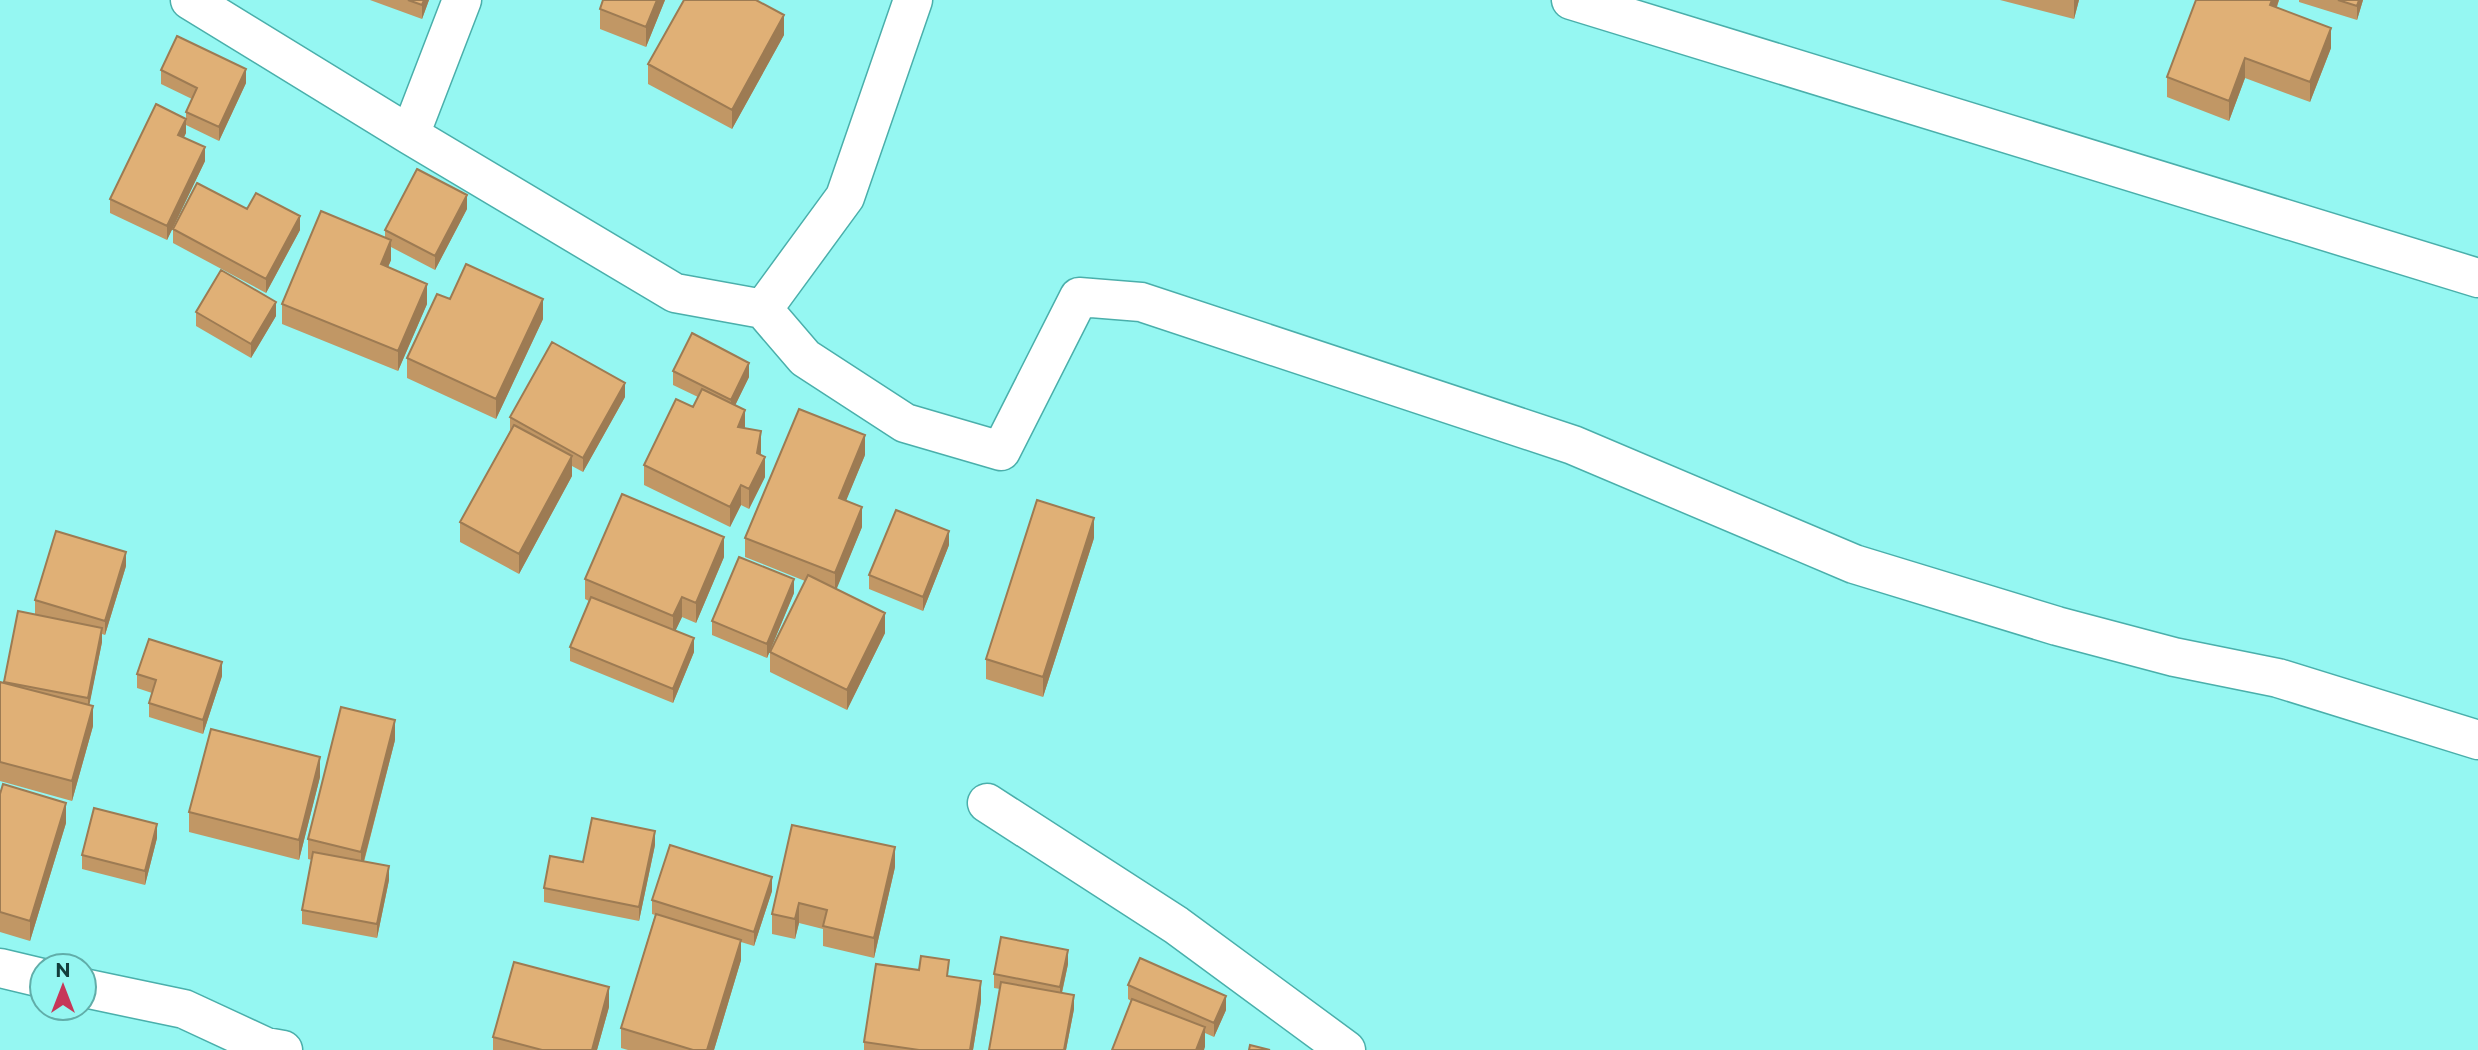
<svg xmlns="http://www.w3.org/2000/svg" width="2478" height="1050" font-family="Montserrat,sans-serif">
	<rect width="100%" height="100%" fill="#95f7f2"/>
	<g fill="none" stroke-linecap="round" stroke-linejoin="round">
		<g stroke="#4aafab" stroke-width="41">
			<path id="street" d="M 190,0 L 410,135 L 675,293 L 763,309 L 845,197 L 913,0
				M 1571,0 L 2478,278
				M 410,135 L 462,0
				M 763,309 L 805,358 L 905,423 L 1001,451 L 1079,297 L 1141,302 L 1573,445 L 1854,564 L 2057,626 L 2174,657 L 2278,678 L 2478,740
				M 987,803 L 1176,925 L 1346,1050
				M 0,968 L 42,978
				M 84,988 L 184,1009 L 266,1047 L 283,1050"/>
		</g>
		<use href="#street" stroke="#fff" stroke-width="38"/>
	</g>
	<path fill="#c19765" d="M 370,0 L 429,0 L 422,19 Z
		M 603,0 L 665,0 L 646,47 L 600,29 L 600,9 Z
		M 2000,0 L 2079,0 L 2074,19 Z
		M 2279,0 L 2277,7 L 2331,48 L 2310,102 L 2245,78 L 2229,121 L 2167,97 L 2167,77 Z
		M 2299,0 L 2363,0 L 2357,20 L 2299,2 Z
		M 784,35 L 732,129 L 648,84 L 648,64 Z
		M 161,70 L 246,83 L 219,141 L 186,125 L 186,133 L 184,137 L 205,161 L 167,240 L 110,213 L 110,199 L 186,119 L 186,112 L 192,99 L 161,84 Z
		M 247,209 L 300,230 L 266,293 L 173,243 L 173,229 Z
		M 467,209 L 435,270 L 391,247 L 391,260 L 388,267 L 427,304 L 398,371 L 282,324 L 282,304 L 385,238 L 385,230 Z
		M 450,299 L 543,319 L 496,419 L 407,378 L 407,358 Z
		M 196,312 L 276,316 L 251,358 L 196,326 Z
		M 673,371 L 749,377 L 735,405 L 745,429 L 761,451 L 761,455 L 765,477 L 749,509 L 741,505 L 730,527 L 644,485 L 644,465 L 693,407 L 698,397 L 673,385 Z
		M 625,397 L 583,472 L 572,466 L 572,476 L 519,574 L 460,542 L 460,522 L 510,431 L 510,417 Z
		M 865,455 L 846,500 L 862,527 L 836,589 L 885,633 L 847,710 L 770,672 L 770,652 L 805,581 L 745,557 L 745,538 Z
		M 1094,538 L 1043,697 L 986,679 L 986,659 Z
		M 949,545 L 923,611 L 869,589 L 869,575 Z
		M 724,557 L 696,623 L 682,617 L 675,631 L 694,652 L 673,703 L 570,661 L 570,647 L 589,601 L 585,599 L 585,579 Z
		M 126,566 L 105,635 L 102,634 L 102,642 L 89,705 L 93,726 L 72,801 L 0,781 L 0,682 L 4,683 L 18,611 L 41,616 L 35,614 L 35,600 Z
		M 794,593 L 767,658 L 712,635 L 712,621 Z
		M 137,674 L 222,676 L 203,734 L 149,717 L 149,703 L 152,693 L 137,688 Z
		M 395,740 L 364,862 L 389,880 L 377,938 L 302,924 L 302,910 L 312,860 L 308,859 L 308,839 Z
		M 320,777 L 299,860 L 189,832 L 189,812 Z
		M 0,794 L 66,823 L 30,941 L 0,932 Z
		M 157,838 L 145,885 L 82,869 L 82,855 Z
		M 655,845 L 639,921 L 544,902 L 544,888 L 583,862 Z
		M 895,867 L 874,958 L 823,946 L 823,929 L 799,923 L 795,939 L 772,934 L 772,914 Z
		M 772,891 L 754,946 L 741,942 L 741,960 L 714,1050 L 628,1050 L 621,1048 L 621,1028 L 655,915 L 652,914 L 652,900 Z
		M 1068,964 L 1062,993 L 1074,1009 L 1066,1050 L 989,1050 L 1000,989 L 994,988 L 994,974 Z
		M 919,970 L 949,977 L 981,1001 L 973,1050 L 864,1050 L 864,1042 Z
		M 1128,985 L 1226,1010 L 1214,1037 L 1205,1033 L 1205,1047 L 1128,999 Z
		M 609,1007 L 597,1050 L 493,1050 L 493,1037 Z"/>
	<path fill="#9d7b53" d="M 424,0 L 429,0 L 422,19 L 422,5 Z
		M 657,0 L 665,0 L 646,47 L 646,27 Z
		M 2074,0 L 2079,0 L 2074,19 Z
		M 2272,0 L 2279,0 L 2270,24 L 2270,5 Z
		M 2359,0 L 2363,0 L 2357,20 L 2357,6 Z
		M 784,15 L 784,35 L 732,129 L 732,110 Z
		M 2331,28 L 2331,48 L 2310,102 L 2310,82 Z
		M 2245,58 L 2245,78 L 2229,121 L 2229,101 Z
		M 246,69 L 246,83 L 219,141 L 219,127 Z
		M 186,119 L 186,133 L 178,149 L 178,135 Z
		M 205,147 L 205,161 L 167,240 L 167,226 Z
		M 467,195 L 467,209 L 435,270 L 435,256 Z
		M 300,216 L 300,230 L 266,293 L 266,279 Z
		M 391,240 L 391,260 L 381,284 L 381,264 Z
		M 427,284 L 427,304 L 398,371 L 398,351 Z
		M 543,299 L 543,319 L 496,419 L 496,399 Z
		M 276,302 L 276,316 L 251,358 L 251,344 Z
		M 749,363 L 749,377 L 731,414 L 731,400 Z
		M 625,383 L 625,397 L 583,472 L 583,458 Z
		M 745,410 L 745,430 L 738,427 Z
		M 761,431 L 761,451 L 758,471 L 765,457 L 765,477 L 749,509 L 749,489 Z
		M 865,435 L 865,455 L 839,518 L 839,498 Z
		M 572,456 L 572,476 L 519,574 L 519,554 Z
		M 741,485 L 741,505 L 730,527 L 730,507 Z
		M 862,507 L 862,527 L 835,593 L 835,573 Z
		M 1094,518 L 1094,538 L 1043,697 L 1043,677 Z
		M 949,531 L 949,545 L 923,611 L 923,597 Z
		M 724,537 L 724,557 L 696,623 L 696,603 Z
		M 126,552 L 126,566 L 105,635 L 105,621 Z
		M 794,579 L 794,593 L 767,658 L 767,644 Z
		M 682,597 L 682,617 L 673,636 L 673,616 Z
		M 885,613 L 885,633 L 847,710 L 847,690 Z
		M 102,628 L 102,642 L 88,712 L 88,698 Z
		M 694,638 L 694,652 L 673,703 L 673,689 Z
		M 222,662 L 222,676 L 203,734 L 203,720 Z
		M 93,706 L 93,726 L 72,801 L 72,781 Z
		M 395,720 L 395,740 L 361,872 L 361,852 Z
		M 320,757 L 320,777 L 299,860 L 299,840 Z
		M 66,803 L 66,823 L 30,941 L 30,921 Z
		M 157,824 L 157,838 L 145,885 L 145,871 Z
		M 655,831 L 655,845 L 639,921 L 639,907 Z
		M 895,847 L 895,867 L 874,958 L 874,938 Z
		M 389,866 L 389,880 L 377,938 L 377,924 Z
		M 772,877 L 772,891 L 754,946 L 754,932 Z
		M 799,903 L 799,923 L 795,939 L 795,919 Z
		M 741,940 L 741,960 L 714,1050 L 707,1050 Z
		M 1068,950 L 1068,964 L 1060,1001 L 1060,987 Z
		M 981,981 L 981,1001 L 973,1050 L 970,1050 Z
		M 609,987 L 609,1007 L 597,1050 L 592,1050 Z
		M 1074,995 L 1074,1009 L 1066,1050 L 1064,1050 Z
		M 1226,996 L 1226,1010 L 1214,1037 L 1214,1023 Z
		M 1205,1027 L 1205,1047 L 1204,1050 L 1196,1050 Z"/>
	<path fill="#e0b076" stroke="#9d7b53" stroke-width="2" d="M 408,0 L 424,0 L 422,5 Z
		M 603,0 L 657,0 L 646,27 L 600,9 Z
		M 684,0 L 756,0 L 784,15 L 732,110 L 648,64 Z
		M 2196,0 L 2272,0 L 2270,5 L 2331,28 L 2310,82 L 2245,58 L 2229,101 L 2167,77 Z
		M 2338,0 L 2359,0 L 2357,6 Z
		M 177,36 L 246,69 L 219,127 L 186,112 L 197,88 L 161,70 Z
		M 156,104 L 186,119 L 178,135 L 205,147 L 167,226 L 110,199 Z
		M 417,169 L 467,195 L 435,256 L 385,230 Z
		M 197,183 L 247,209 L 256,193 L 300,216 L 266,279 L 173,229 Z
		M 321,211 L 391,240 L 381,264 L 427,284 L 398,351 L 282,304 Z
		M 466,264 L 543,299 L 496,399 L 407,358 L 437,294 L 450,299 Z
		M 221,270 L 276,302 L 251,344 L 196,312 Z
		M 692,333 L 749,363 L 731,400 L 673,371 Z
		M 552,342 L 625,383 L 583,458 L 510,417 Z
		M 702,389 L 745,410 L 738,427 L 761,431 L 757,453 L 765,457 L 749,489 L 741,485 L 730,507 L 644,465 L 676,399 L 693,407 Z
		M 799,409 L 865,435 L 839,498 L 862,507 L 835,573 L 745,538 Z
		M 514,425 L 572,456 L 519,554 L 460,522 Z
		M 622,494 L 724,537 L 696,603 L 682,597 L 673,616 L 585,579 Z
		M 1037,500 L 1094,518 L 1043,677 L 986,659 Z
		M 896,510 L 949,531 L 923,597 L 869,575 Z
		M 56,531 L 126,552 L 105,621 L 35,600 Z
		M 739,557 L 794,579 L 767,644 L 712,621 Z
		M 808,575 L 885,613 L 847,690 L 770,652 Z
		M 591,597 L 694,638 L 673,689 L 570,647 Z
		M 18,611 L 102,628 L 88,698 L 4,682 Z
		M 149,639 L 222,662 L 203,720 L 149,703 L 156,680 L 137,674 Z
		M 0,682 L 93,706 L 72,781 L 0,762 Z
		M 341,707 L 395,720 L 361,852 L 308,839 Z
		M 211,729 L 320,757 L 299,840 L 189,812 Z
		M 3,784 L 66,803 L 30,921 L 0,912 L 0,794 Z
		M 94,808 L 157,824 L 145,871 L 82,855 Z
		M 592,818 L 655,831 L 639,907 L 544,888 L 550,856 L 583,862 Z
		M 792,825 L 895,847 L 874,938 L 823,926 L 827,910 L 799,903 L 795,919 L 772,914 Z
		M 670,845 L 772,877 L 754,932 L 652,900 Z
		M 313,852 L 389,866 L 377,924 L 302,910 Z
		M 656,914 L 741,940 L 707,1050 L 693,1050 L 621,1028 Z
		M 1001,937 L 1068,950 L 1060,987 L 994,974 Z
		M 921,956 L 949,960 L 947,976 L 981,981 L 970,1050 L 919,1050 L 864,1042 L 876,964 L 919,970 Z
		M 1140,958 L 1226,996 L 1214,1023 L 1128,985 Z
		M 514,962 L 609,987 L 592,1050 L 542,1050 L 493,1037 Z
		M 1001,982 L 1074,995 L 1064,1050 L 989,1050 Z
		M 1132,999 L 1205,1027 L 1196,1050 L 1112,1050 Z
		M 1250,1045 L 1270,1050 L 1249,1050 Z"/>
	<g transform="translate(63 987)"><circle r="33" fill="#95f7f2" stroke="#61ada9" stroke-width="2"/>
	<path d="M0-5L12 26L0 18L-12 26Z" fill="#c63759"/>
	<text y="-10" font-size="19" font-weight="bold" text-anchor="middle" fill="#123d3c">N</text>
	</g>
</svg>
